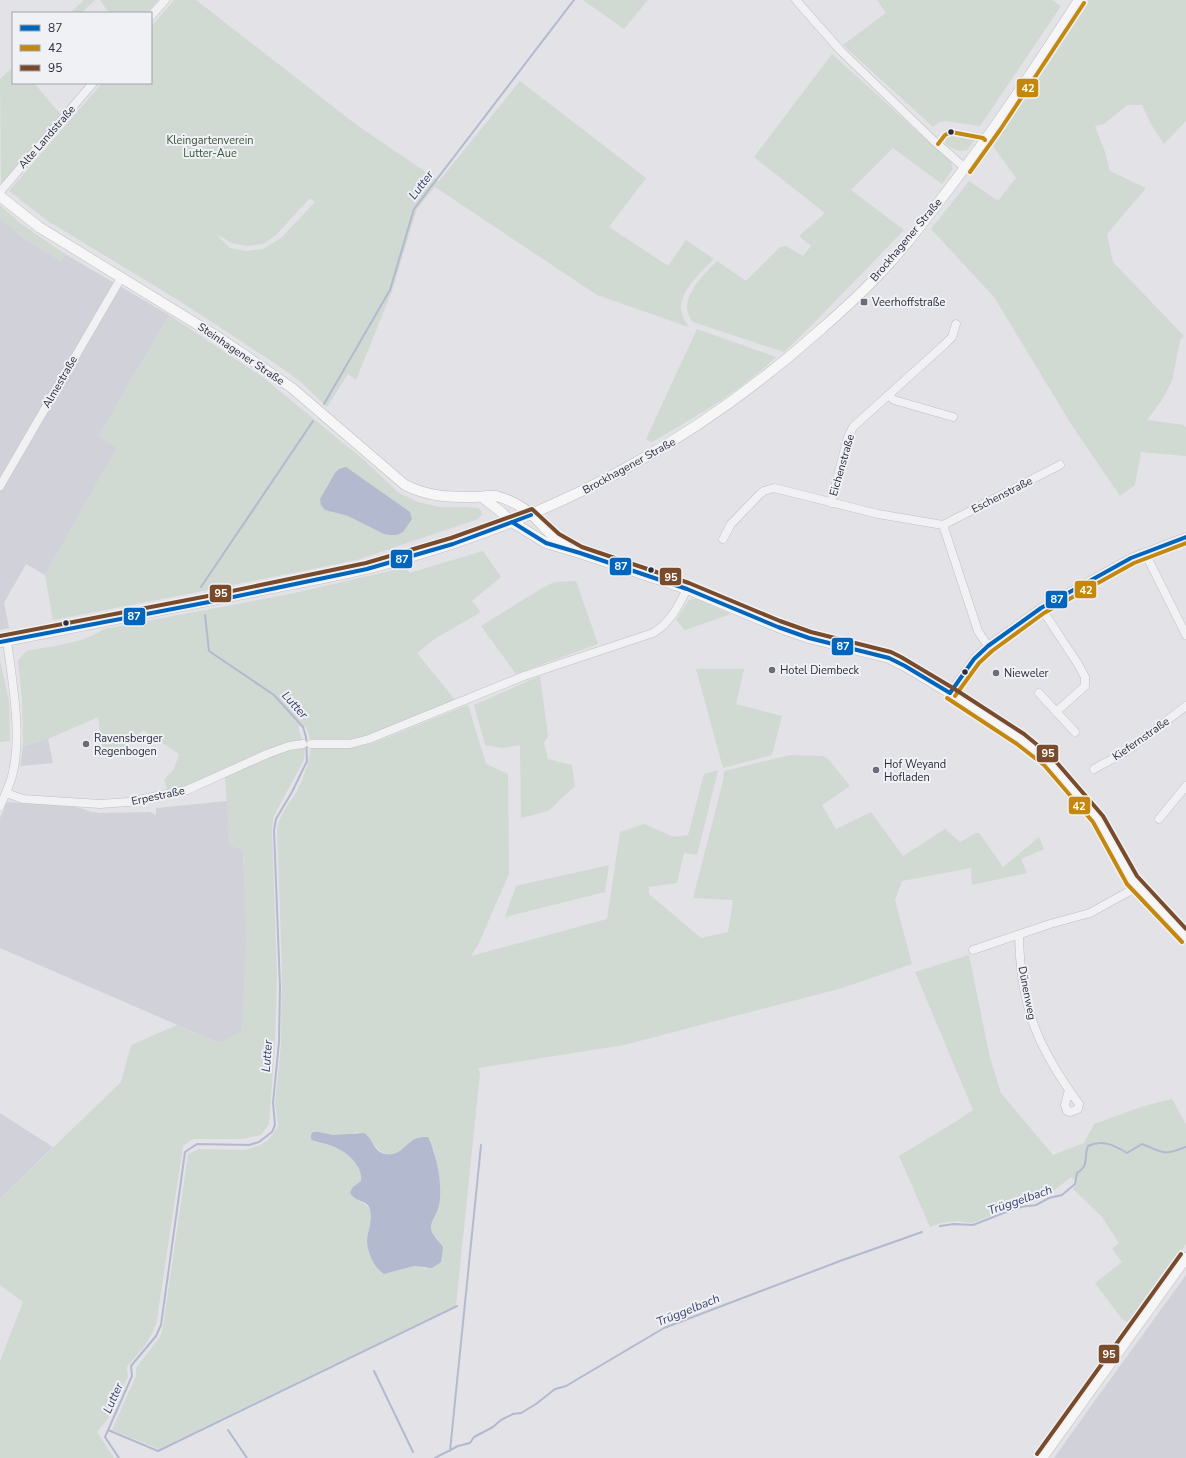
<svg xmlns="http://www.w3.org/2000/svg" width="1186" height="1458" font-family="'Nunito Sans',sans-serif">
	<rect width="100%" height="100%" fill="#e2e2e7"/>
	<path fill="#d1d1d9" d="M 0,218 L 24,238 L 61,261 L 65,254 L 169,315 L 99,436 L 117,448 L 45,575 L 26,564 L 4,603 L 9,628 L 0,630 Z
		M 48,739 L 53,763 L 20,766 L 23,746 Z
		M 227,801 L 230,845 L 243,850 L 247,939 L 242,1032 L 219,1043 L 0,948 L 0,818 L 7,802 L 74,806 L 92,812 L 100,813 L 150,812 L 156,815 L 156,808 Z
		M 0,1113 L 53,1147 L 0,1199 Z
		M 1186,1275 L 1186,1458 L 1054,1458 L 1096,1399 Z"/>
	<path fill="#d1d9d3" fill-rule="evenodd" d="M 84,0 L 95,0 L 81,13 L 70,13 Z
		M 100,0 L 158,0 L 147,13 L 109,13 Z
		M 174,0 L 196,0 L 358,126 L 439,181 L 520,81 L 646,178 L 609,227 L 668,266 L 686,240 L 714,259 C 702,270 679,292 681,310 C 682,316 685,321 689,327 L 597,295 L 435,187 L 417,209 L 392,291 L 356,380 L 348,374 L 327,407 L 301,382 L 276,364 L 178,300 L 48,221 L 9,191 L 102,83 L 151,83 L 151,27 ZM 310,198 L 315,202 L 281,238 L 263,249 L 246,251 L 230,248 L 216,234 L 232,243 L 246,246 L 263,244 L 276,235 Z
		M 583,0 L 648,0 L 624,29 Z
		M 877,0 L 1052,0 L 1061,6 L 980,126 L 945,121 L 939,122 L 933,127 L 843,45 L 886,13 Z
		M 1089,0 L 1186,0 L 1186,121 L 1164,144 L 1151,124 L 1142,105 L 1127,105 L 1104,124 L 1095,126 L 1105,152 L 1110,171 L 1146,188 L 1107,234 L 1113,262 L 1184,336 L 1180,340 L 1172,381 L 1162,400 L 1147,420 L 1184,425 L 1186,427 L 1186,456 L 1141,452 L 1135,485 L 1120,496 L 1071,424 L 994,297 L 931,229 L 969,181 L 998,201 L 1016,178 L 993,146 Z
		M 832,54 L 951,162 L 953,169 L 942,184 L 893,148 L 851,190 L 904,230 L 810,327 L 784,352 L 693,322 C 675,302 703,275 717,261 L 746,281 L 780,247 L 786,246 L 803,256 L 811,246 L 799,236 L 825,213 L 754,157 Z
		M 13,67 L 13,83 L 34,83 L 61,115 L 9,178 L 1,184 L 0,79 Z
		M 950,129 L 975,133 L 978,135 L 967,150 C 953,155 932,136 950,129 Z
		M 0,205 L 20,223 L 65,254 L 61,261 L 24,238 L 0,218 Z
		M 169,315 L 264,378 L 365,461 L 399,493 L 418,502 L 440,507 L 465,507 L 478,508 L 481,511 L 482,515 L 478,519 L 357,560 L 183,595 L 53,620 L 45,575 L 117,448 L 99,436 ZM 325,510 L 412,519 L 384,534 L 348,516 Z
		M 697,329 L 776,357 C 740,392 695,417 652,442 L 646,439 Z
		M 483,551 L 501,577 L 472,601 L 481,612 L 436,638 L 417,653 L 455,700 L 367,737 L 350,739 L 310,739 L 306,727 L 298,726 L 302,740 L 266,751 L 186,787 L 168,791 L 164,780 L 174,769 L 179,754 L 143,730 L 117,753 L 103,755 L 98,717 L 48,739 L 23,746 L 22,699 L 18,661 L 26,651 C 52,646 82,644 104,629 L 290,594 L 407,567 L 409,573 Z
		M 576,581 L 598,644 L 516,674 L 481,626 L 544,587 L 554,582 Z
		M 692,599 L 697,599 L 731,614 L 685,630 L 676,620 L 689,600 Z
		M 0,661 L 9,701 L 10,741 L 0,742 Z
		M 696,669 L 744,669 L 736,704 L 782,716 L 772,755 L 723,768 Z
		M 540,676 L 548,736 L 544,743 L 548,759 L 572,765 L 575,786 L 548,811 L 521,818 L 520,745 L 502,748 L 485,745 L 474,705 L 528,681 Z
		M 468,705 L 486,764 L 508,774 L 509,874 L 478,945 L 471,956 L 607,919 L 620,832 L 644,824 L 674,837 L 688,835 L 704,774 L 718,770 L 697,855 L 684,853 L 677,883 L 649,887 L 649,894 L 701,938 L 728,932 L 733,900 L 693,898 L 723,781 L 724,771 L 790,755 L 823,756 L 829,760 L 850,786 L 822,805 L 836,829 L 871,812 L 903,856 L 945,829 L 960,842 L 976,833 L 979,833 L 1003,867 L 1039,837 L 1044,849 L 1021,859 L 1027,873 L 972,885 L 971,868 L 902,881 L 895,900 L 912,964 L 842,988 L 624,1045 L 478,1068 L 480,1073 L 456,1305 L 159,1449 L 112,1430 L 136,1376 L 136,1368 L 160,1337 L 163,1326 L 188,1154 L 199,1149 L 246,1150 L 260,1145 L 268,1140 L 273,1134 L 278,1126 L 275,1104 L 281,1044 L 282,970 L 277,829 C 280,813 288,806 296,793 C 303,779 309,763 311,748 L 351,748 L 373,743 ZM 319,1132 L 333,1135 L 347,1135 L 356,1132 L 368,1135 C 383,1161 394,1159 413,1140 L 434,1149 L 440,1188 L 438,1211 L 431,1222 L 431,1230 L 443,1247 L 426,1269 L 414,1266 L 384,1274 C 382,1273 380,1272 379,1271 C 376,1268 368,1246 367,1241 C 367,1227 380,1207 358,1201 L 353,1187 L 361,1181 C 367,1158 332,1144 314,1142 Z
		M 305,747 L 304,760 L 277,810 L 273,819 L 272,831 L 277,973 L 275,1045 L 269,1124 L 261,1135 L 242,1139 L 193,1139 L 183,1146 L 158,1312 C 157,1334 141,1350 127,1367 L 128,1377 L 107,1420 L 97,1432 L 114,1458 L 0,1458 L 0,1361 L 23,1302 L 0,1285 L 0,1199 L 121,1082 L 131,1045 L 177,1025 L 219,1043 L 241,1032 L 247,939 L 243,851 L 230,845 L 225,777 L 289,748 Z
		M 609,865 L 605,892 L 505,917 L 516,886 Z
		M 969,955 L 990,1058 L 1001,1093 L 1053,1155 L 1084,1143 L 1094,1124 L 1144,1106 L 1172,1099 L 1186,1124 L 1186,1244 L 1131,1324 L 1122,1319 L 1095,1283 L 1122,1262 L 1112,1249 L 1119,1243 L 1102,1217 L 1073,1189 L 1077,1183 L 1071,1177 L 1047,1196 L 1034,1202 L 1021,1204 L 972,1223 L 957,1221 L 940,1223 L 930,1227 L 899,1156 L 955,1122 L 973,1110 L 915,972 Z"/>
	<path fill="#b3b9ce" d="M 346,467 L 410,512 L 412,519 L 403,532 L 397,535 L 390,535 L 384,534 L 348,516 L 325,510 L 321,505 L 320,499 L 335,473 L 339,469 Z
		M 313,1132 L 319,1132 L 333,1135 L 364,1133 C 372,1137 372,1147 380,1152 C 396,1160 403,1147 413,1140 C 418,1137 423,1137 428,1137 C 437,1156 444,1189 438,1209 C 436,1216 430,1222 431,1229 C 432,1235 440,1242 443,1247 L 441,1262 L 432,1268 L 414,1266 L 384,1274 C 374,1268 368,1253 367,1242 C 367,1231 374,1219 369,1207 C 366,1200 354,1202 350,1192 L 353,1187 L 361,1181 C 362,1175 360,1169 356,1164 C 349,1153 335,1146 322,1143 C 318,1142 315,1142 311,1139 L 311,1135 Z"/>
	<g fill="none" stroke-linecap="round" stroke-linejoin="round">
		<path stroke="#b3b9ce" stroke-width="2" d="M 324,404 L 390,290 L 414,209 L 574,0
			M 201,587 L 313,421
			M 940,1226 L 954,1224 L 973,1225 L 1006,1212 L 1021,1207 L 1036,1205 L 1049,1198 L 1062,1195 L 1075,1184 L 1077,1173 C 1090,1165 1083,1158 1088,1146 C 1102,1139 1114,1145 1127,1153 L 1142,1144 C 1164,1153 1163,1156 1186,1147
			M 374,1371 L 413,1452
			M 108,1430 L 158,1451 L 457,1306
			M 228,1430 L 247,1458
			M 450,1451 L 481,1145
			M 119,1458 L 105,1437 L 132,1376 L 131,1366 L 156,1336 L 161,1325 L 185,1152 L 197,1144 L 249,1145 L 259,1142 L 272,1132 L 275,1125 L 273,1103 L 279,1042 L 280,987 L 274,830 L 276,819 L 292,792 L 307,761 L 306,737 L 303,727 L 274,695 L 209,651 L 205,615
			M 435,1458 L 458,1446 L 470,1443 L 474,1437 L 493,1427 L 501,1420 L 513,1414 L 521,1413 L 536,1404 L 555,1389 L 566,1386 L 664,1328 L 840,1261 L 922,1232"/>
		<g stroke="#c0c0c5" stroke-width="9">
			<path id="minor" d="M 796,0 L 840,50 L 933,140 L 965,168
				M 151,16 L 165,0
				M 0,192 L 93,83
				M 888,395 L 894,400 L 953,417
				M 0,486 L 121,278
				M 831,503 L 848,437 L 853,427 L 945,344 L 952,337 L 956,324
				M 943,525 L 1060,465
				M 943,525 L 978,631 L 988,646
				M 723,539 L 731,524 L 760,494 L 764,491 L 774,488 L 878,514 L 943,525
				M 1145,553 L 1186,635
				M 1041,608 L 1078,664 L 1085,677 L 1085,686 L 1056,712
				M 950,693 L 974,659 L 988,646 L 1041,608 L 1131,558 L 1186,537
				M 1039,693 L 1075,732
				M 311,744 L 350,744 L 369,739 L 524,676 L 653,633 C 670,623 678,607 687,589
				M 1094,769 L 1127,751 L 1186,706
				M 6,793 L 23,799 L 100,804 L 128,802 L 187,790 L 267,754 L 289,746 L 303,744
				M 0,806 C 5,795 11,783 13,772 C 22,732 12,681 7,640
				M 1159,819 L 1186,786
				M 1019,935 C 1020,1005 1037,1047 1079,1104 L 1078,1109 L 1070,1112 L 1067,1111 L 1065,1105 L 1069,1090
				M 973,950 L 1050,924 L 1090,913 L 1137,887"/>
		</g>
		<g stroke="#bfbfc4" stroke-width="11">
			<path id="major" d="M 0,196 L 39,227 L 221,339 L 292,388 L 405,485 C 429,497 449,497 474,497 C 481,497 489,495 496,496 C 508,499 521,506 531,514 C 544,525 549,536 565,545
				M 482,497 L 500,511 L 512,522 L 546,543 L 580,553 L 687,589 L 778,627 L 809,638 L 889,658 L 905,666 L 950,693 L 1021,739 L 1048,761 L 1098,819 L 1132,880 L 1186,938
				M 0,642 C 93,623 186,606 278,587 C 324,578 369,570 413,556 C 568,510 699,438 819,331 C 842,311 865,290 886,267 C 908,243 928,216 948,190 C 995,129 1037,65 1079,0
				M 1042,1458 L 1186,1258"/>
		</g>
		<use href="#minor" stroke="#f1f1f3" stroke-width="8"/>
		<use href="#major" stroke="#f6f6f6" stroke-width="10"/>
		<g stroke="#f0f1f5" stroke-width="7">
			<path id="bus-1" d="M 512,522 L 546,543 L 580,553 L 687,589 L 778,627 L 809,638 L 889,658 L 905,666 L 950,693
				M 0,642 L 209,602 L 367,569 L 453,544 L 531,515
				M 950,693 L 974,659 L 988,646 L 1041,608 L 1131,558 L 1186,537"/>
		</g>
		<g stroke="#f0f1f5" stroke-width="7">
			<path id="bus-2" d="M 938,144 L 945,135 L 951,132 L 983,138 L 985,140
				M 970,172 L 1000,130 L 1084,3
				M 955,696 L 979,663 L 992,651 L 1044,613 L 1134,563 L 1186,543
				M 947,698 L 1017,744 L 1044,765 L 1093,822 L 1127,884 L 1182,942"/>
		</g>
		<g stroke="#f0f1f5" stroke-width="7">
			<path id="bus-3" d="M 0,636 L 208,596 L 366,563 L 451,538 L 532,509 L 559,534 L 582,547 L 689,583 L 780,621 L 811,632 L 891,652 L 901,657 L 953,688 L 1024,734 L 1052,757 L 1103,816 L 1137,876 L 1186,929
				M 1037,1454 L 1181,1254"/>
		</g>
		<use href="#bus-1" stroke="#0065bd" stroke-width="4"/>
		<use href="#bus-2" stroke="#c4880f" stroke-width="4"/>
		<use href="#bus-3" stroke="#7a4b2a" stroke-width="4"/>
	</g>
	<g fill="#2b2d3d" stroke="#f0f1f5" stroke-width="1.5">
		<circle cx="951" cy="132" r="3.5"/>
		<circle cx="651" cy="570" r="3.5"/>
		<circle cx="66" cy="623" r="3.5"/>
		<circle cx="965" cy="672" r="3.5"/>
	</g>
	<g fill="#6b6c78" stroke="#f0f1f5" stroke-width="1.5">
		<rect x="860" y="298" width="8" height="8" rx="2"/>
		<circle cx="772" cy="670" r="4"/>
		<circle cx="996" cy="673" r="4"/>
		<circle cx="86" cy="744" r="4"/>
		<circle cx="876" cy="770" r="4"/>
	</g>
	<g text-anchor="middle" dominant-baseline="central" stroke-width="4" stroke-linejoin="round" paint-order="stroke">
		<g font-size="11" fill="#2b2d3d" stroke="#f0f1f5">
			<text transform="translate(47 137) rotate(-49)">Alte Landstraße</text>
			<text transform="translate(906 240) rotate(-50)">Brockhagener Straße</text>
			<text transform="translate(241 354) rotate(34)">Steinhagener Straße</text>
			<text transform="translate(60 382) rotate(-60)">Almestraße</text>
			<text transform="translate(842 465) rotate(-74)">Eichenstraße</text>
			<text transform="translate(629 466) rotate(-29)">Brockhagener Straße</text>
			<text transform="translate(1002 495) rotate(-27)">Eschenstraße</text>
			<text transform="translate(1141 739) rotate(-35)">Kiefernstraße</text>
			<text transform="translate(158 796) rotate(-12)">Erpestraße</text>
			<text transform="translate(1027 993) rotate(79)">Dünenweg</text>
		</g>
		<g font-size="11" fill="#3a583c" stroke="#f0f1f5">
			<text x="210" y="140">Kleingartenverein<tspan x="210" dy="13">Lutter-Aue</tspan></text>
		</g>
		<g font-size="11" fill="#2b2d3d" stroke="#f0f1f5" text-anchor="start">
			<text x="872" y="302">Veerhoffstraße</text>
			<text x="780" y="670">Hotel Diembeck</text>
			<text x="1004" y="673">Nieweler</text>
			<text x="94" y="738">Ravensberger<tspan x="94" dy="13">Regenbogen</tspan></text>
			<text x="884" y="764">Hof Weyand<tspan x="884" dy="13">Hofladen</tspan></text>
		</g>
		<g font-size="12" font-style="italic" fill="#39436d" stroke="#f0f1f5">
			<text transform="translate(421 185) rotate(-53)">Lutter</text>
			<text transform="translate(295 705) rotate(48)">Lutter</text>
			<text transform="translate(267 1056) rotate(-86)">Lutter</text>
			<text transform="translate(1020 1200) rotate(-19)">Trüggelbach</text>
			<text transform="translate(688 1310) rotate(-22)">Trüggelbach</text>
			<text transform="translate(113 1398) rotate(-66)">Lutter</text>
		</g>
	</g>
	<g stroke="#f0f1f5" stroke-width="1.5">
		<rect x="1016" y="78" width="23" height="20" rx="4" fill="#c4880f"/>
		<rect x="390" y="549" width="23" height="20" rx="4" fill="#0065bd"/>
		<rect x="609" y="557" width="23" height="19" rx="4" fill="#0065bd"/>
		<rect x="659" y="567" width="23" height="19" rx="4" fill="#7a4b2a"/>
		<rect x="1074" y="580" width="23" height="19" rx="4" fill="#c4880f"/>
		<rect x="209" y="584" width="23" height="19" rx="4" fill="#7a4b2a"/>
		<rect x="1045" y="590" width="23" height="19" rx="4" fill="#0065bd"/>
		<rect x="123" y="607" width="23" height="19" rx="4" fill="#0065bd"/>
		<rect x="831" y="637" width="23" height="19" rx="4" fill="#0065bd"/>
		<rect x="1036" y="744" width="23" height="19" rx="4" fill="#7a4b2a"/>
		<rect x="1068" y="796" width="23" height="19" rx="4" fill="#c4880f"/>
		<rect x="1098" y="1344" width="22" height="20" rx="4" fill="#7a4b2a"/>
	</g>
	<g font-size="11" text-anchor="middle" font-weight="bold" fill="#fff">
		<text x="1028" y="92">42</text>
		<text x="402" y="563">87</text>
		<text x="621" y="570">87</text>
		<text x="671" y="581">95</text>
		<text x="1086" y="594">42</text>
		<text x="221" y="597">95</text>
		<text x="1057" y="603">87</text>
		<text x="134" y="620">87</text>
		<text x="843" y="650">87</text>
		<text x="1048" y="757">95</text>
		<text x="1079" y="810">42</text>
		<text x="1109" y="1358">95</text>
	</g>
	<rect x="12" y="12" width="140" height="72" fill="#f0f1f5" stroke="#a1a3ab"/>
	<rect x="20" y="25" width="20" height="6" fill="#0065bd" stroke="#a1a3ab"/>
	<text x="48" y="32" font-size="12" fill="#2b2d3d">87</text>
	<rect x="20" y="45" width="20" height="6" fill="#c4880f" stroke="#a1a3ab"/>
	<text x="48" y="52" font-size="12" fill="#2b2d3d">42</text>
	<rect x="20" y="65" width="20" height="6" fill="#7a4b2a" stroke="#a1a3ab"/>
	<text x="48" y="72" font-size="12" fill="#2b2d3d">95</text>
</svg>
